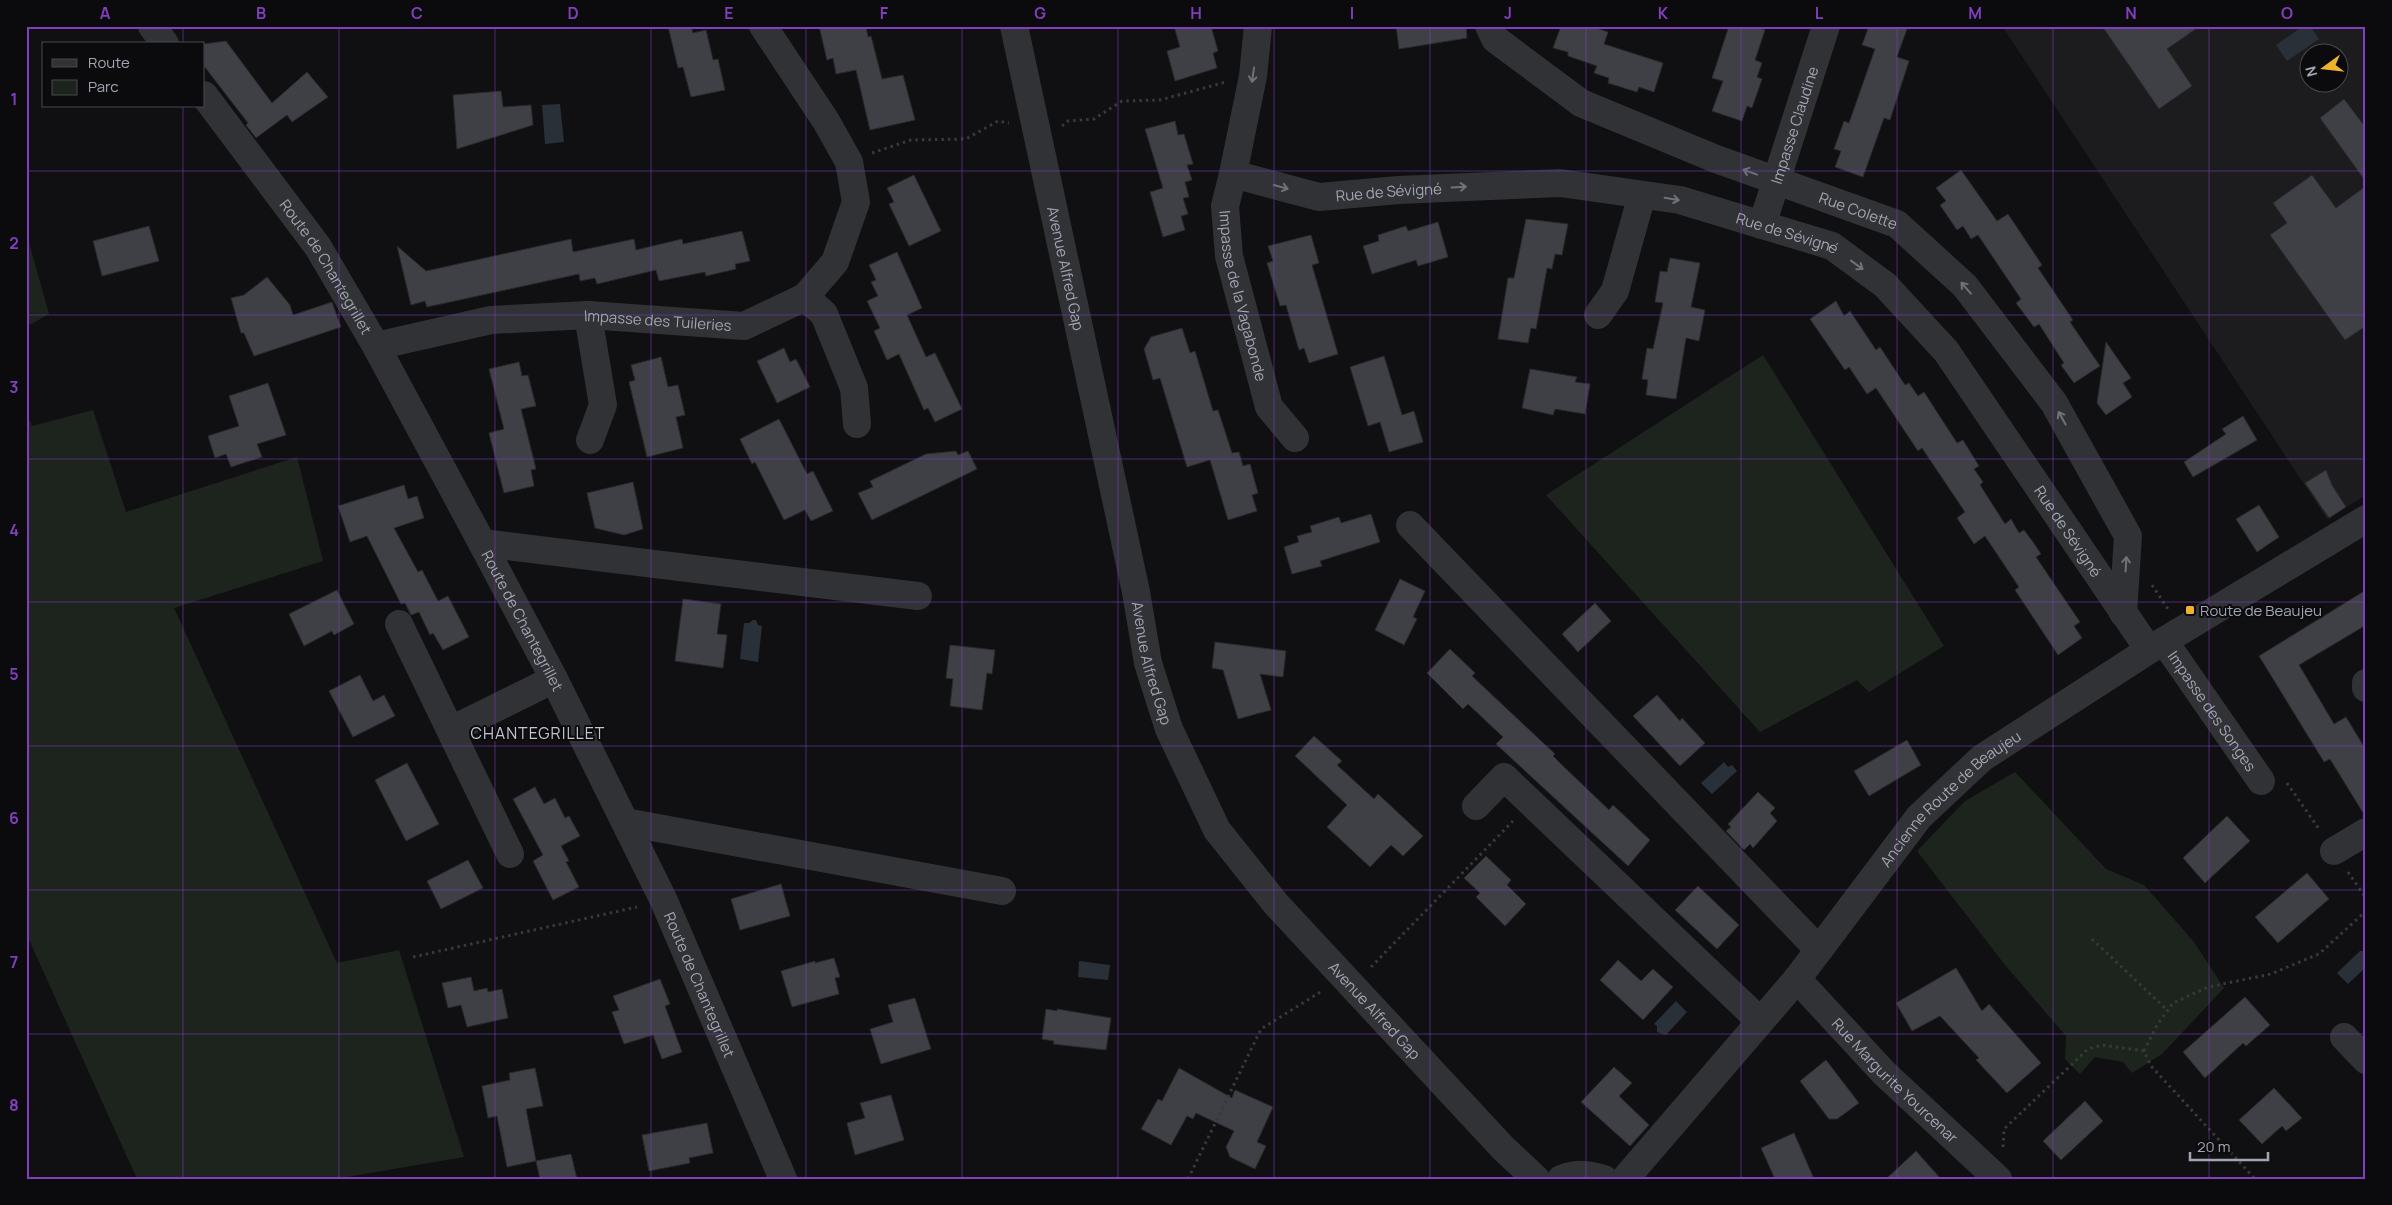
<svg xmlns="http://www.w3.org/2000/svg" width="2392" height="1205" font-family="Manrope,sans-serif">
	<rect width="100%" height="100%" fill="#101012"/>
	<path fill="#1c1c1f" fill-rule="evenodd" d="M 2002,26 L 2366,26 L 2366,495 L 2327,519 ZM 2310,52 L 2340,52 L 2340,82 L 2310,82 Z"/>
	<path fill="#1d241e" d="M 26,232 L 49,314 L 26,327 Z
		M 1763,355 L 1944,646 L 1869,692 L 1857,680 L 1760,732 L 1546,495 Z
		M 93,410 L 126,512 L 297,457 L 323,561 L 174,608 L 337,963 L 399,950 L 464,1157 L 335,1179 L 137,1179 L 26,933 L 26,412 L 32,426 Z
		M 2015,772 L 2106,869 L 2144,885 L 2194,942 L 2224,988 L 2162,1054 L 2132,1073 L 2123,1062 L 2095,1057 L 2080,1074 L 2065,1059 L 2066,1036 L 2005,965 L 1917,851 L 1965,801 Z"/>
	<path fill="#293037" d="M 2303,26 L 2310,26 L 2319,39 L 2287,61 L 2276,45 Z
		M 560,104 L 564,142 L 545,144 L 542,105 Z
		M 753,620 L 756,620 L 758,625 L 762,626 L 758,662 L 740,659 L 744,623 L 749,623 Z
		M 1724,762 L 1728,767 L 1732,765 L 1737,771 L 1712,794 L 1701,783 Z
		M 2360,951 L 2366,951 L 2366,967 L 2348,984 L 2337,973 Z
		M 1079,961 L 1110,965 L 1108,980 L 1078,977 Z
		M 1676,1001 L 1687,1012 L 1666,1035 L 1657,1032 L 1657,1026 L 1654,1024 Z"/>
	<path fill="#3f4045" stroke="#2a2a2e" d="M 668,26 L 691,26 L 693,33 L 706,30 L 713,60 L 718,59 L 725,90 L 691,97 L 683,67 L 678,68 Z
		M 819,26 L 866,26 L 868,37 L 871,36 L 882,79 L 903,75 L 915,120 L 870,130 L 856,70 L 836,74 L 833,58 L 827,60 Z
		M 1174,26 L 1211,26 L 1218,51 L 1213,53 L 1217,68 L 1175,81 L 1167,51 L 1180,47 Z
		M 1396,26 L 1466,26 L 1467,38 L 1399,49 Z
		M 1561,26 L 1590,26 L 1608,32 L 1604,44 L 1663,63 L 1654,92 L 1639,87 L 1637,92 L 1608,83 L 1609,78 L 1594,73 L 1597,66 L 1568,56 L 1568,52 L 1553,48 Z
		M 1729,26 L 1753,26 L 1765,30 L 1755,60 L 1762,63 L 1757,77 L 1762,79 L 1752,108 L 1747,106 L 1742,121 L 1712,111 L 1723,81 L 1712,78 Z
		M 1869,26 L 1908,26 L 1897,57 L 1909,61 L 1890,120 L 1884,118 L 1863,177 L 1835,167 L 1841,151 L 1834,149 L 1844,121 L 1849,123 L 1875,49 L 1862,45 Z
		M 2102,26 L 2200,26 L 2167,49 L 2192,86 L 2159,109 Z
		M 226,41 L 272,103 L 307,72 L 328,97 L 292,122 L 287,115 L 256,138 L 246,125 L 248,123 L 204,66 L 204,44 Z
		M 501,91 L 503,107 L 531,105 L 533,125 L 457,149 L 453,95 Z
		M 2344,99 L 2366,128 L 2366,182 L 2320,118 Z
		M 1175,121 L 1178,135 L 1184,134 L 1193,164 L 1187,165 L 1192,180 L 1185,182 L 1189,197 L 1183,198 L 1188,214 L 1181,216 L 1185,230 L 1163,237 L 1150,192 L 1163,188 L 1145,129 Z
		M 1961,170 L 1997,221 L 2008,214 L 2042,265 L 2038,268 L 2073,320 L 2070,322 L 2100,366 L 2074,383 L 2061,365 L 2064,363 L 2039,324 L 2034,327 L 2016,303 L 2021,299 L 1978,235 L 1971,239 L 1963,226 L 1957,230 L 1940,205 L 1946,201 L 1936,188 Z
		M 914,175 L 941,231 L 909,246 L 889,204 L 894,202 L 887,188 Z
		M 2312,175 L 2336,208 L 2366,186 L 2366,326 L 2345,340 L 2270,235 L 2287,223 L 2273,203 Z
		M 1526,219 L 1568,224 L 1562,255 L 1555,254 L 1552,269 L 1547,268 L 1536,329 L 1531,328 L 1528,343 L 1498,339 L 1508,278 L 1514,278 Z
		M 1438,222 L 1448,257 L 1418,266 L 1416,260 L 1372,274 L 1363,246 L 1379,241 L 1378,235 L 1406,226 L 1408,231 Z
		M 149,226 L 159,261 L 102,276 L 93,241 Z
		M 742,231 L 750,261 L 735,264 L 736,269 L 706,276 L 705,272 L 659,281 L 656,270 L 597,284 L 595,278 L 580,281 L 579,274 L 427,307 L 425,301 L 411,305 L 397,246 L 426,271 L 571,239 L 573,252 L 634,239 L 636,250 L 682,239 L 683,244 Z
		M 1311,235 L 1319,263 L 1312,265 L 1338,354 L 1309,363 L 1304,348 L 1299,350 L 1286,305 L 1280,306 L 1267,263 L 1273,261 L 1268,246 Z
		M 897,252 L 922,308 L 907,315 L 926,357 L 935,353 L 962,409 L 935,422 L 928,408 L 924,410 L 899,354 L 887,360 L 874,331 L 880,328 L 867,301 L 878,296 L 871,282 L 876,280 L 869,265 Z
		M 1670,258 L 1700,263 L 1691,307 L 1705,310 L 1699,341 L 1686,338 L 1676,399 L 1646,395 L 1648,380 L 1642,379 L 1647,348 L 1653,349 L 1663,303 L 1655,302 L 1660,271 L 1667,272 Z
		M 267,277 L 290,305 L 293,315 L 332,302 L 341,327 L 254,356 L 244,333 L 241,333 L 231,298 L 244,295 Z
		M 1836,301 L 1844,316 L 1850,311 L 1876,350 L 1880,347 L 1905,385 L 1909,383 L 1918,396 L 1924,392 L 1957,443 L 1963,440 L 1979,466 L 1974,469 L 1983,482 L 1980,485 L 2005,524 L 2011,519 L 2019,533 L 2024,530 L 2033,542 L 2041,554 L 2036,557 L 2080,622 L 2074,626 L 2082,638 L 2058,655 L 2015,590 L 2019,587 L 1985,536 L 1974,544 L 1957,518 L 1965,512 L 1922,448 L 1918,451 L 1876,388 L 1867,394 L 1849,367 L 1845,370 L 1810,319 Z
		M 1182,328 L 1190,353 L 1195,351 L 1213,411 L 1218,410 L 1232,453 L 1239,452 L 1243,466 L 1250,464 L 1258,493 L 1252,495 L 1257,511 L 1228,520 L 1210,460 L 1187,467 L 1160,378 L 1153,380 L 1144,349 L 1151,337 Z
		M 2106,342 L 2131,378 L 2123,383 L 2132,397 L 2106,415 L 2097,403 Z
		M 784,348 L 790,362 L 796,359 L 810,387 L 777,403 L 757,361 Z
		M 1384,356 L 1402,415 L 1414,411 L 1423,442 L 1389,452 L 1380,422 L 1368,426 L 1350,367 Z
		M 661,357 L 668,387 L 678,385 L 685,415 L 676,417 L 683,448 L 647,457 L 629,382 L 635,380 L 631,365 Z
		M 519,362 L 522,376 L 528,375 L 536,406 L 521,409 L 536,469 L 531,470 L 534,486 L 504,493 L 489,433 L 504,429 L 489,369 Z
		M 1530,369 L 1577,377 L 1575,382 L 1590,384 L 1585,414 L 1555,409 L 1553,415 L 1522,408 Z
		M 268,383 L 286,435 L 257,444 L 262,457 L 231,467 L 226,454 L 215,458 L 208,436 L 239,426 L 229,396 Z
		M 2243,416 L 2257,440 L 2193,477 L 2184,462 L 2226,434 L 2222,429 Z
		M 779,419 L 807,474 L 813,471 L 833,511 L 811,521 L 805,510 L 784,520 L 755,462 L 752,464 L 740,439 Z
		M 956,451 L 958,455 L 968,451 L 977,469 L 872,520 L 858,493 L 873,487 L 870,481 L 926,454 Z
		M 2326,470 L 2332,485 L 2346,507 L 2329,518 L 2305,483 Z
		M 633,482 L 643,529 L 624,535 L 595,528 L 587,493 Z
		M 404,485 L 408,499 L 417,496 L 424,518 L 394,528 L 418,572 L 422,570 L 438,601 L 448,596 L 469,637 L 443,650 L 433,633 L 430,635 L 419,612 L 411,615 L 405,603 L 401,604 L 367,536 L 350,542 L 338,506 Z
		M 2259,505 L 2279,537 L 2257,552 L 2236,519 Z
		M 1371,514 L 1380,542 L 1320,561 L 1322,566 L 1292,574 L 1284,547 L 1299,542 L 1297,536 L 1312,532 L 1310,526 L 1339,517 L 1341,523 Z
		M 1400,579 L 1425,591 L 1413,617 L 1417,619 L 1404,645 L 1375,630 Z
		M 337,590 L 354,624 L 334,635 L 332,631 L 304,646 L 289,614 Z
		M 2366,590 L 2366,625 L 2299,665 L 2334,724 L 2346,717 L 2366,750 L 2365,816 L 2330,759 L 2324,762 L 2259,656 Z
		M 683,599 L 721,604 L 717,634 L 727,635 L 723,668 L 675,661 Z
		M 1595,603 L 1611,621 L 1578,652 L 1562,634 Z
		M 1215,642 L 1286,651 L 1283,677 L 1260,674 L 1271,710 L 1238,719 L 1223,670 L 1212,668 Z
		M 950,645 L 995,650 L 992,674 L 987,673 L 982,710 L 950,706 L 953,679 L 946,678 Z
		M 1450,649 L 1475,673 L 1472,676 L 1555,754 L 1553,756 L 1562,765 L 1609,810 L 1613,805 L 1650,840 L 1628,866 L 1496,744 L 1503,737 L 1468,704 L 1463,709 L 1427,673 Z
		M 360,675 L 373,701 L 384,695 L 395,716 L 353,737 L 329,691 Z
		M 1657,695 L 1680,721 L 1682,718 L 1705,743 L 1680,766 L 1633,716 Z
		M 1314,736 L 1342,761 L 1337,765 L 1374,799 L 1378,794 L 1423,836 L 1403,856 L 1391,845 L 1370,867 L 1327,827 L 1347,805 L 1295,756 Z
		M 1907,740 L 1921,765 L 1869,796 L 1854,771 Z
		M 407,763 L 439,824 L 406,841 L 375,780 Z
		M 535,787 L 544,804 L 555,798 L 565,818 L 569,816 L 580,836 L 561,846 L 569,861 L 566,862 L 579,887 L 553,900 L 533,861 L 543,855 L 513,799 Z
		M 1758,792 L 1775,808 L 1770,813 L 1777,821 L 1753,848 L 1750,844 L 1744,850 L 1726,831 L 1731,827 L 1728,824 Z
		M 2227,816 L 2250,841 L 2205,883 L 2183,858 Z
		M 1486,856 L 1511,880 L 1507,885 L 1526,904 L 1505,926 L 1476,897 L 1480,893 L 1464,878 Z
		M 468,860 L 483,888 L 441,909 L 427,881 Z
		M 2307,873 L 2329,899 L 2278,943 L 2255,917 Z
		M 781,884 L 790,916 L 740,930 L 731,899 Z
		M 1698,886 L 1739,925 L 1717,949 L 1675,910 Z
		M 834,958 L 840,977 L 835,978 L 839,994 L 792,1007 L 781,971 L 815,961 L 815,963 Z
		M 1618,960 L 1641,981 L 1653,969 L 1673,987 L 1643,1020 L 1600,980 Z
		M 1956,968 L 1982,1011 L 1989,1004 L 2041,1063 L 2007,1093 L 1976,1060 L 1979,1058 L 1940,1016 L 1912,1031 L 1896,1003 Z
		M 471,977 L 474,991 L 487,988 L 488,992 L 502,989 L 508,1018 L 467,1027 L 461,1005 L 448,1008 L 442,983 Z
		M 660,979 L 670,1004 L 665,1006 L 682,1052 L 662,1059 L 653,1035 L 624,1044 L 612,1012 L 619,1010 L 613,996 Z
		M 2245,997 L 2270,1025 L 2246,1046 L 2243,1043 L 2205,1078 L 2183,1052 Z
		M 915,998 L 931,1049 L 881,1064 L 870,1029 L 893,1022 L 888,1005 Z
		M 1046,1009 L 1057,1011 L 1057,1009 L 1111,1018 L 1106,1050 L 1053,1044 L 1054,1041 L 1042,1039 Z
		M 1826,1060 L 1859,1103 L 1837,1119 L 1829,1119 L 1800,1081 Z
		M 1614,1067 L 1632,1083 L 1619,1096 L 1649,1125 L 1630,1146 L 1581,1102 Z
		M 535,1068 L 543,1106 L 526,1109 L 536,1161 L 507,1167 L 497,1116 L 488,1118 L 482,1086 L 510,1080 L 509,1073 Z
		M 1179,1068 L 1232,1098 L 1235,1090 L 1273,1107 L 1257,1142 L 1266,1146 L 1255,1169 L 1230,1157 L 1226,1147 L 1234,1131 L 1196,1113 L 1193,1119 L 1187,1116 L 1171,1145 L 1141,1129 L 1158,1099 L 1162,1101 Z
		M 2274,1088 L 2302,1118 L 2286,1131 L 2282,1126 L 2262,1144 L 2239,1120 Z
		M 891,1095 L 904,1140 L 855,1155 L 847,1123 L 865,1118 L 860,1103 Z
		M 2085,1101 L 2103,1121 L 2061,1160 L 2043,1141 Z
		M 707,1123 L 713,1153 L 689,1158 L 690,1163 L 649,1171 L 642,1135 Z
		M 1794,1133 L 1814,1179 L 1775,1179 L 1761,1148 Z
		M 1916,1151 L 1941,1179 L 1886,1179 Z
		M 571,1154 L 577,1179 L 540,1179 L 536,1161 Z"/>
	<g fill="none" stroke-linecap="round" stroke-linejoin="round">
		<path stroke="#37393d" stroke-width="3" stroke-dasharray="2.5 4" stroke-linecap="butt" d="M 1062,126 L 1068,121 L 1094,119 L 1122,101 L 1160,100 L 1226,82
			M 872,153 L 911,140 L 966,139 L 998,121 L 1009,123
			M 2152,585 L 2168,609
			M 2287,783 L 2319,829
			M 2348,872 L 2366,898
			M 2092,939 L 2167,1010
			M 413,957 L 637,907
			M 1371,967 L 1513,821
			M 2144,1051 L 2157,1025 L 2173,1003 L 2208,987 L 2271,974 L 2319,954 L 2366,911
			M 2003,1147 L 2004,1129 L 2088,1049 L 2102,1045 L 2144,1051 L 2151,1066 L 2255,1179
			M 1188,1179 L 1261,1029 L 1322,991"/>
		<g stroke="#313236" stroke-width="28">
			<path d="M 152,26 L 165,44"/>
			<path id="s1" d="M 1014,26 L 1136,592 L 1148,663 L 1169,729 L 1217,830 L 1276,904 L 1503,1148 L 1536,1179"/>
			<path id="s2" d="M 1258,26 L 1253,76 L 1233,174 L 1225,206 L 1229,256 L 1269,407 L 1295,438"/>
			<path id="s3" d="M 1489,26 L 1495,39 L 1581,103 L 1716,159 L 1897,224 L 1965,286 L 2054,403 L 2128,536 L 2123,613"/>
			<path id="s4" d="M 204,95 L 318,247 L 376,346 L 482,543 L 554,679 L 664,901 L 783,1179"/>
			<path id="s5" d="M 1233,174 L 1319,197 L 1399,190 L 1560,183 L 1680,200 L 1832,246 L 1885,285 L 1946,351 L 2149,650"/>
			<path id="s6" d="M 1762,225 L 1826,26"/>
			<path d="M 805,297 L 824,314 L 854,388 L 857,424"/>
			<path d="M 588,315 L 603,405 L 590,440"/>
			<path d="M 1598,315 L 1615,291 L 1642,195"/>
			<path id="s7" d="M 376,346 L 491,320 L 588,315 L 744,326 L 805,297 L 835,262 L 856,202 L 849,162 L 826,121 L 763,26"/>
			<path d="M 1410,525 L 1819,950"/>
			<path d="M 482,543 L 918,596"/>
			<path d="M 399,624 L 510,854"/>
			<path id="s8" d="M 2164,641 L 2261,781"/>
			<path d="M 2366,683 L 2366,688"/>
			<path d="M 451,730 L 554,679"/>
			<path d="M 1476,806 L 1504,777 L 1760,1021"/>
			<path d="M 625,822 L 1002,891"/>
			<path d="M 2334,851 L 2366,832"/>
			<path id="s9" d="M 1797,979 L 1884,1073 L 1998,1179"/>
			<path d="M 2344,1037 L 2366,1060"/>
			<path d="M 1561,1179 C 1577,1173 1588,1174 1604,1179"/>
			<path id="s10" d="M 1625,1179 L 1797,979 L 1919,817 L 1982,758 L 2149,650 L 2366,519"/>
		</g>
	</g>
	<defs><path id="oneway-shaft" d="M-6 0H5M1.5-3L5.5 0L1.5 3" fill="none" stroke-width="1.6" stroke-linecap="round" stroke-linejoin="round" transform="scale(1.25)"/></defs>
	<g stroke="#6f727a">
		<use href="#oneway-shaft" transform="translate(1253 75) rotate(98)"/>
		<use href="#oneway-shaft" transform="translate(1750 172) rotate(-160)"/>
		<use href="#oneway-shaft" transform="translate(1281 187) rotate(15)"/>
		<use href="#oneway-shaft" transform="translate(1459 187) rotate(-3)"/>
		<use href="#oneway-shaft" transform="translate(1672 199) rotate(9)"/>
		<use href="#oneway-shaft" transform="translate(1857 265) rotate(36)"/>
		<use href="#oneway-shaft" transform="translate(1966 288) rotate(-131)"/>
		<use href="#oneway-shaft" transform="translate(2062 418) rotate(-119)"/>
		<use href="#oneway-shaft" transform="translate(2126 564) rotate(-87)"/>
	</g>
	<path fill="none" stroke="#813ebd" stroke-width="1" stroke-opacity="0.55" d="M 183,26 L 183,44M 339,26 L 339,1179M 495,26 L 495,1179M 651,26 L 651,1179M 806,26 L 806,1179M 962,26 L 962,1179M 1118,26 L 1118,1179M 1274,26 L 1274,1179M 1430,26 L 1430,1179M 1586,26 L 1586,1179M 1741,26 L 1741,1179M 1897,26 L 1897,1179M 2053,26 L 2053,1179M 2209,26 L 2209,1179M 183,106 L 183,1179M 26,171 L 2366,171M 26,315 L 2366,315M 26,459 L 2366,459M 26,602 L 2366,602M 26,746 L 2366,746M 26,890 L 2366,890M 26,1034 L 2366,1034"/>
	<rect fill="#edb32d" stroke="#0b0b0d" stroke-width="2" x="2185" y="605" width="10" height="10" rx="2.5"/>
	<g text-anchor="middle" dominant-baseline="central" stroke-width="4" stroke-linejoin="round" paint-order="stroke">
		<g font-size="15" fill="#a2a6b2" stroke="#0b0b0d">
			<text stroke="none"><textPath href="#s6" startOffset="105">Impasse Claudine</textPath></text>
			<text stroke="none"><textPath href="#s5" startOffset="159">Rue de Sévigné</textPath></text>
			<text stroke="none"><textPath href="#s3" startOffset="419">Rue Colette</textPath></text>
			<text stroke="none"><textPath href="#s5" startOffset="564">Rue de Sévigné</textPath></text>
			<text stroke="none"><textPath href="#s4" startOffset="211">Route de Chantegrillet</textPath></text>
			<text stroke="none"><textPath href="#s1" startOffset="248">Avenue Alfred Gap</textPath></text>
			<text stroke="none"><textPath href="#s2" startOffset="275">Impasse de la Vagabonde</textPath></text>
			<text stroke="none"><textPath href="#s7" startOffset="285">Impasse des Tuileries</textPath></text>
			<text stroke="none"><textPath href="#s5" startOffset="984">Rue de Sévigné</textPath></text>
			<text stroke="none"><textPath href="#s4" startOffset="616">Route de Chantegrillet</textPath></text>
			<text stroke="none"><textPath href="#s1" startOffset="652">Avenue Alfred Gap</textPath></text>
			<text stroke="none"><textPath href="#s8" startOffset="85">Impasse des Songes</textPath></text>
			<text stroke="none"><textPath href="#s10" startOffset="502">Ancienne Route de Beaujeu</textPath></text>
			<text stroke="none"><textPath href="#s4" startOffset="1021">Route de Chantegrillet</textPath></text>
			<text stroke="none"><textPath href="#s1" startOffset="1072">Avenue Alfred Gap</textPath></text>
			<text stroke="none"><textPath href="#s9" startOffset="141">Rue Margurite Yourcenar</textPath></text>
		</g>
		<g font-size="15" fill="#a2a6b2" stroke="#0b0b0d" text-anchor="start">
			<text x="2200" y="610">Route de Beaujeu</text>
		</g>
		<g font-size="16" letter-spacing="1" fill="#c3c5ce" stroke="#0b0b0d">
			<text x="538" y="733">CHANTEGRILLET</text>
		</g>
	</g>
	<rect width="2392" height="1205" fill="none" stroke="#0b0b0d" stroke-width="55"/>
	<rect x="42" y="42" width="162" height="65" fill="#0b0b0d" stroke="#47494f"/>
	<rect x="52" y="59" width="25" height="8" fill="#313236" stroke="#47494f"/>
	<text x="88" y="68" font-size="15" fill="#a2a6b2">Route</text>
	<rect x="52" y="80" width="25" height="15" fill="#1d241e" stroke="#47494f"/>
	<text x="88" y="92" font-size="15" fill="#a2a6b2">Parc</text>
	<g transform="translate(2324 68) rotate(255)"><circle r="24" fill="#0b0b0d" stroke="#47494f"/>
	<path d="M0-4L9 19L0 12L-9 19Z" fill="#edb32d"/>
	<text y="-8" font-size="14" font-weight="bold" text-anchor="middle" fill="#a2a6b2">N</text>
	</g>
	<path d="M2190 1152v8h78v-8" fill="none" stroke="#a2a6b2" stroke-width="2.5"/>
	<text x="2197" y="1152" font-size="15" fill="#a2a6b2" stroke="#0b0b0d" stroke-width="4" paint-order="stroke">20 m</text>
	<rect x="28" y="28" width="2336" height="1150" fill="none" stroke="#813ebd" stroke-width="2"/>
	<g font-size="16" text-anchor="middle" font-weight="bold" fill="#813ebd">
		<text x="105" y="19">A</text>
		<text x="261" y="19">B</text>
		<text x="417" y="19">C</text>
		<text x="573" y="19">D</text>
		<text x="729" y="19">E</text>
		<text x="884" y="19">F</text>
		<text x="1040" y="19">G</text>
		<text x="1196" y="19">H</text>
		<text x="1352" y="19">I</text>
		<text x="1508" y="19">J</text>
		<text x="1663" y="19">K</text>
		<text x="1819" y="19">L</text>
		<text x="1975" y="19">M</text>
		<text x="2131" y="19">N</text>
		<text x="2287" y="19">O</text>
		<text x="14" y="105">1</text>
		<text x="14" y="249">2</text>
		<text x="14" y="393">3</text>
		<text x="14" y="536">4</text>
		<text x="14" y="680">5</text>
		<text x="14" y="824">6</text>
		<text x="14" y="968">7</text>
		<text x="14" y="1111">8</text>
	</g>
</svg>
